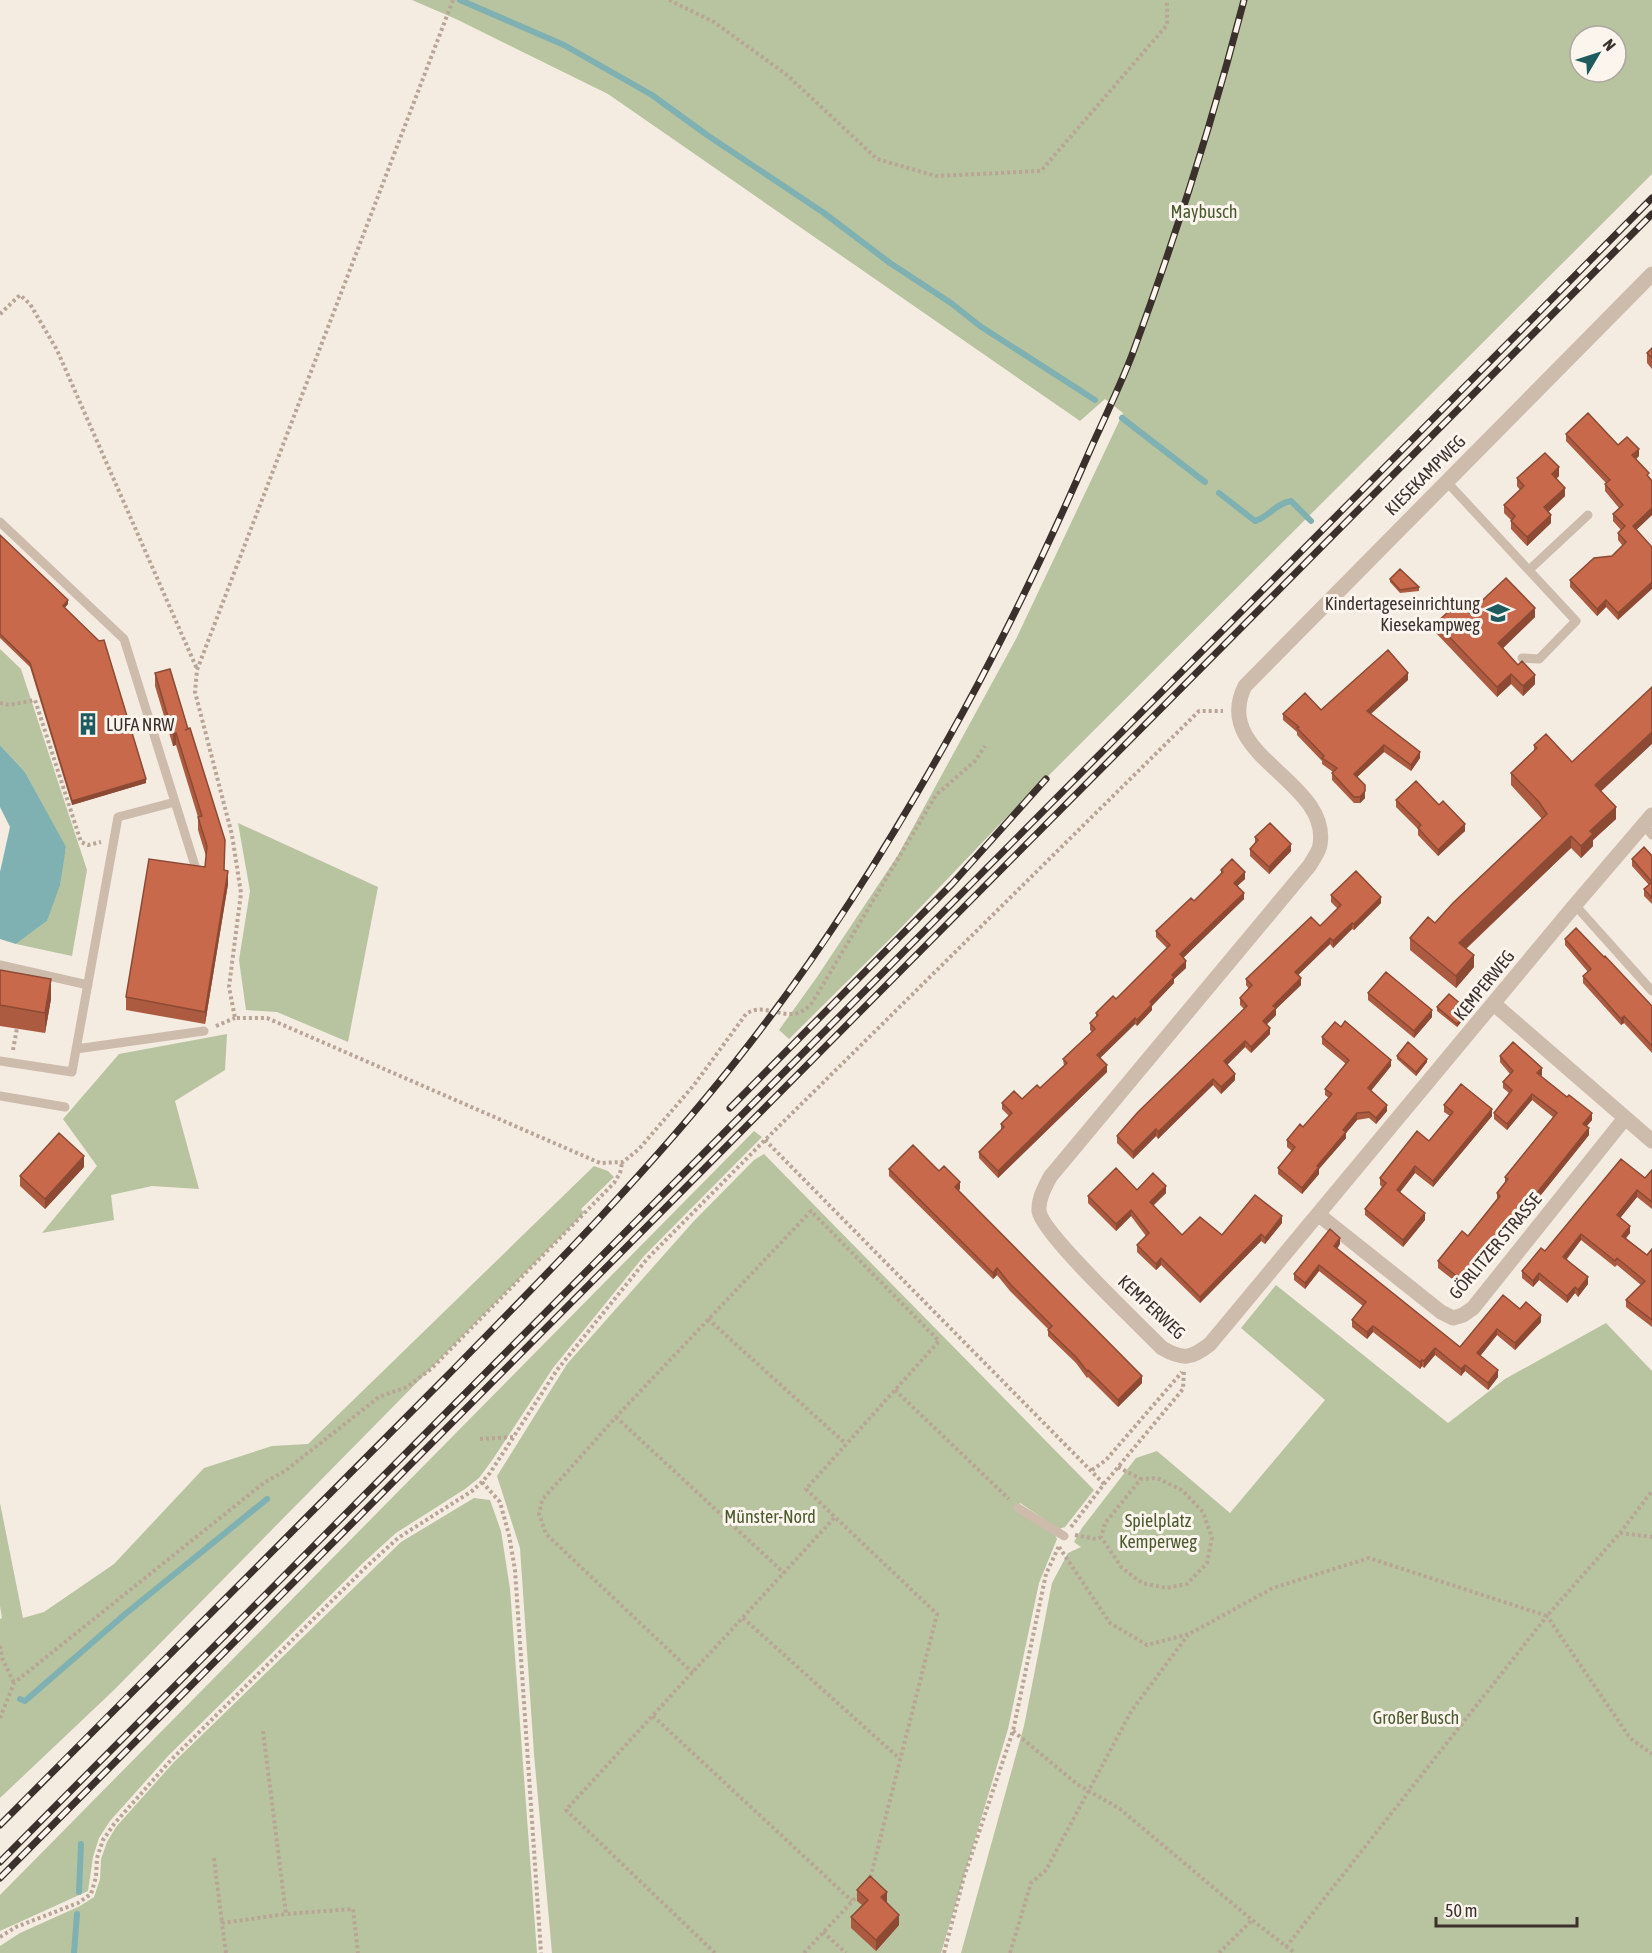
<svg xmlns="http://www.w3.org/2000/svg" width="1652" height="1953" font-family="'Asap Condensed',sans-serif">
	<rect width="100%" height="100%" fill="#f4ebe1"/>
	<path fill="#b8c4a0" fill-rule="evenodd" d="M 412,0 L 1652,0 L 1652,174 L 997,827 L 895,934 L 789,1039 L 779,1030 L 817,977 L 898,855 L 1016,639 L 1123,413 L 1105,399 L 1080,421 L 608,94 L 456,19 ZM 1580,36 L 1616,36 L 1616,72 L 1580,72 Z
		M 0,649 L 21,669 L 87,870 L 72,956 L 16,944 L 47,921 L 66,848 L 25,772 L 0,745 Z
		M 238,823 L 378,887 L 348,1042 L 277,1012 L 246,1010 L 239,960 L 250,891 Z
		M 227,1034 L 225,1070 L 175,1101 L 199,1189 L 152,1186 L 111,1195 L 114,1220 L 42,1233 L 97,1166 L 63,1119 L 119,1054 Z
		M 754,1131 L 762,1137 L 644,1256 L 553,1368 L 493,1459 L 479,1478 L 465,1489 L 396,1533 L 363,1563 L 168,1756 L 110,1821 L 99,1838 L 93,1857 L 88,1891 L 0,1931 L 0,1895 Z
		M 764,1154 L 1094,1490 L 1065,1527 L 1059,1529 L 1020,1503 L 1018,1511 L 1055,1535 L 1057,1539 L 1039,1583 L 1008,1729 L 941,1953 L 552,1953 L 534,1754 L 520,1548 L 497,1476 L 567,1364 L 693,1222 L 754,1160 Z
		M 594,1166 L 608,1171 L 614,1177 L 581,1209 L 584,1213 L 114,1690 L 0,1798 L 0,1619 L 2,1618 L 0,1606 L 0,1503 L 23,1618 L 44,1612 L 114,1564 L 204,1468 L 272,1446 L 308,1444 Z
		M 1276,1285 L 1448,1423 L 1505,1379 L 1606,1323 L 1652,1371 L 1652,1953 L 961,1953 L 1024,1726 L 1052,1583 L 1068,1553 L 1081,1547 L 1074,1542 L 1082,1528 L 1136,1458 L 1157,1451 L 1230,1513 L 1325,1400 L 1241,1328 Z
		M 474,1498 L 490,1500 L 501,1531 L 510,1589 L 537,1953 L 0,1953 L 0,1946 L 20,1933 L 80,1906 L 94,1897 L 100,1879 L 101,1859 L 107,1842 L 116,1827 L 174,1762 L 401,1542 Z"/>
	<path fill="#7fb0b2" d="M 0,745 L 25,772 L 66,847 L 60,885 L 47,921 L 16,944 L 0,939 L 0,872 L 10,827 L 0,807 Z"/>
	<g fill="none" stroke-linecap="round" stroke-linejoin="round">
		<path stroke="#7fb0b2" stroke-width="6" d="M 460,0 L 564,45 L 652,95 L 707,135 L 824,213 L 890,263 L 951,303 L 980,326 L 1095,400
			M 1122,418 L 1205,482
			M 1219,493 L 1255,521 C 1269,517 1276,503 1291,501 L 1311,521
			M 20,1699 L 25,1701 L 124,1615 L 267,1499
			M 79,1892 L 81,1844
			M 74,1953 L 77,1914"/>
		<path stroke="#b9a596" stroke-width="4" stroke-dasharray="3 3" stroke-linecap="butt" d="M 453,0 L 197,670 L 195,692 L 232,835 L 241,893 L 229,987 L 235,1018 L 267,1018 L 600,1163 L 623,1162 L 639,1149 L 694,1085 L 746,1014 C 767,999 790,1029 812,1003 L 936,795 L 975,761 L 985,746
			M 669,0 L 714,22 L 787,75 L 877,159 L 936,176 L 1041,171 L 1167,25 L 1167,0
			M 0,314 L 20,295 L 30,304 L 57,350 L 197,669
			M 0,703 L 9,705 L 35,700 L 81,842 L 88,845 L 101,842
			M 216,1026 L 235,1018
			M 13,1050 L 17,1028
			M 765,1140 L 1104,1484
			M 708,1319 L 846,1444
			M 895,1390 L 1009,1499
			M 616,1417 L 784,1573
			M 480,1439 L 513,1437
			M 1118,1467 L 1141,1479 L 1105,1523 L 1101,1537 L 1122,1568 L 1142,1583 L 1166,1588 L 1187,1584 L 1207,1563 L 1212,1538 L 1203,1512 L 1182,1490 L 1157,1478 L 1141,1479
			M 1092,1470 L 1106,1460 L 1182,1372
			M 482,1482 L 500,1502 L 509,1535 L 515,1570 L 541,1953
			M 1071,1527 L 1104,1484 L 1183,1389 L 1184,1370
			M 1620,1533 L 1652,1537
			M 1075,1535 L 1096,1539 L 1101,1537
			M 1059,1547 L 1110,1623 L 1147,1645 L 1189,1634 L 1273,1588 L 1369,1558 L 1547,1616 L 1620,1533 L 1652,1491
			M 743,1618 L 900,1759
			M 0,1646 L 2,1658 L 14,1683
			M 693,1673 L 546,1534 L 539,1514 L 542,1500 L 616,1417 L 811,1211 L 939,1341 L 806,1489 L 835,1517
			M 653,1716 L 852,1901
			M 0,1718 L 14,1683 L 265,1482 L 285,1471 L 379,1397 L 407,1387 L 431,1369 L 614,1183 L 620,1173 L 622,1163
			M 263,1731 L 286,1914 L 353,1909 L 358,1953
			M 1013,1731 L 1077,1784 L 1120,1809 L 1252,1920 L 1295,1953
			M 214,1858 L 222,1923
			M 823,1932 L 846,1953
			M 0,1937 L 16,1927 L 78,1903 L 91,1894 L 96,1877 L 97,1858 L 103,1840 L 114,1824 L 171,1760 L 366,1567 L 398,1538 L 472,1491 L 482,1482 L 490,1473 L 557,1370 L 647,1259 L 765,1140 L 1199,711 L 1223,711
			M 1286,1947 L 1547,1616 L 1630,1738 L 1652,1754
			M 226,1953 L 222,1923 L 286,1914
			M 715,1953 L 566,1810 L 835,1517 L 937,1614 L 870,1879
			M 804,1953 L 861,1892
			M 944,1953 L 964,1877 L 1013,1731 L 1046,1574 L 1059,1546
			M 1010,1953 L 1031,1883 L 1046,1870 L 1132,1710 L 1188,1635
			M 1219,1953 L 1252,1920"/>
		<path stroke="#cdbbac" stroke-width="9" d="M 1446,481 L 1576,621 L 1539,659 L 1522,658
			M 0,522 L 124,639 L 196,869
			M 1529,570 L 1588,515
			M 1643,824 L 1652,835
			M 1575,905 L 1652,991
			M 0,965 L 88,985
			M 76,1049 L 204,1031
			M 0,1061 L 72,1072 L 118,817 L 175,802
			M 0,1096 L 65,1107
			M 1018,1508 L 1064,1536"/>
		<path stroke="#cdbbac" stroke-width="15" d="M 1652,274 L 1245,686 C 1210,756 1331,780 1320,845 C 1319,852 1313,859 1310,865 L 1050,1177 C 1045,1187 1038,1199 1039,1211 C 1042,1234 1141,1326 1162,1348 C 1183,1360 1191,1359 1210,1344 L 1575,905 L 1652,815
			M 1494,1004 L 1652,1141
			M 1319,1215 L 1441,1312 L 1453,1318 L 1463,1315 L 1473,1308 L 1625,1118"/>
		<g stroke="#3b302b" stroke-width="7">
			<path id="rail" d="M 730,1108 L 952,884 L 1046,779
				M 0,1825 C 148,1675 298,1527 446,1377 C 546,1275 647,1173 736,1061 C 823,952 896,834 963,712 C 1010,626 1052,538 1091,448 C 1105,417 1120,386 1132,355 C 1175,239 1213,120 1244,0
				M 0,1862 L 1652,198
				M 0,1878 L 1652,214"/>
		</g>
		<use href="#rail" stroke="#fbf5ee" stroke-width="4.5" stroke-dasharray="14" stroke-linecap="butt"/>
	</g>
	<path fill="#ac5a40" d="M 1652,348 L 1652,369 L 1647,363 L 1647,353 Z
		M 1566,434 L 1618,445 L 1639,456 L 1636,459 L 1649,478 L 1652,515 L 1636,530 L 1618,620 L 1606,607 L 1597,616 L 1570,587 L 1570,580 L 1612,556 L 1623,546 L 1618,540 L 1618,533 L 1621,530 L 1613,521 L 1613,514 L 1619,508 L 1605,491 L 1605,484 L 1606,483 L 1566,441 Z
		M 1559,476 L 1556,479 L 1565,496 L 1548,512 L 1551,523 L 1527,546 L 1511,529 L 1511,520 L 1504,513 L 1504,505 L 1520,490 L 1517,486 L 1517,478 Z
		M 0,535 L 68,604 L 64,608 L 146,783 L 72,805 L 30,667 L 0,638 Z
		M 1390,579 L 1419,587 L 1419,591 L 1400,593 L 1390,582 Z
		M 1469,613 L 1535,617 L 1503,648 L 1535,684 L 1523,696 L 1511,684 L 1497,697 L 1436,633 L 1436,623 Z
		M 155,673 L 224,870 L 228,884 L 205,1024 L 126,1010 L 126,997 L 205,867 L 206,856 L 198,830 L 198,817 L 176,745 L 173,746 L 155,686 Z
		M 1408,680 L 1371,714 L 1420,758 L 1411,771 L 1384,752 L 1357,777 L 1365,798 L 1360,803 L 1354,803 L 1332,780 L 1332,773 L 1333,772 L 1322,764 L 1322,761 L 1297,735 L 1297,732 L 1283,720 L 1283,714 L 1321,710 Z
		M 1534,745 L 1601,792 L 1616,819 L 1593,840 L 1593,846 L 1581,858 L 1571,848 L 1466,949 L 1474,967 L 1456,988 L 1410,950 L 1410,938 L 1435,923 L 1542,819 L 1511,785 L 1511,773 L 1534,751 Z
		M 1396,800 L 1465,831 L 1438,856 L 1418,835 L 1418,829 L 1396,807 Z
		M 1255,837 L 1291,851 L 1269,874 L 1250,856 L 1250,849 L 1255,843 Z
		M 1652,856 L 1652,904 L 1644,896 L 1644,889 L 1649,885 L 1632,866 L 1632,859 Z
		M 1221,870 L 1245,879 L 1237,886 L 1244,899 L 1183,958 L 1186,968 L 1174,979 L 1174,983 L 1152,1006 L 1152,1010 L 1137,1026 L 1135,1024 L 1100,1058 L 1107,1072 L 998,1178 L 979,1158 L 979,1152 L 1001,1130 L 1001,1124 L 1009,1116 L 1002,1109 L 1002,1103 L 1022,1099 L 1040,1088 L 1064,1066 L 1063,1059 L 1092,1032 L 1090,1030 L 1090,1023 L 1096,1017 L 1096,1013 L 1116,999 L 1167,948 L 1156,937 L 1156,931 L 1194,901 L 1221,873 Z
		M 1331,895 L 1381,903 L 1354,930 L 1352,929 L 1333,948 L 1330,944 L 1298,975 L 1301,985 L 1276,1009 L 1276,1015 L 1267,1024 L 1270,1034 L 1251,1053 L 1245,1047 L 1227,1065 L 1235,1080 L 1221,1094 L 1213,1085 L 1158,1139 L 1156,1136 L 1133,1159 L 1117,1143 L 1117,1136 L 1244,1009 L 1240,1005 L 1240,998 L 1249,989 L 1246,985 L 1246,979 L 1320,926 L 1338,909 L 1331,902 Z
		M 1565,939 L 1604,957 L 1652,1007 L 1652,1053 L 1624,1023 L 1621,1025 L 1583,983 L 1583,976 L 1588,972 L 1565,945 Z
		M 0,970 L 51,999 L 45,1033 L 0,1026 Z
		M 1368,993 L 1432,1017 L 1414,1038 L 1368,1000 Z
		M 1437,1007 L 1468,1014 L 1457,1027 L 1437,1011 Z
		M 1322,1037 L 1391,1066 L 1371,1091 L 1387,1111 L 1376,1124 L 1369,1118 L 1357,1120 L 1346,1133 L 1346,1138 L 1319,1169 L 1319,1174 L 1302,1194 L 1278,1174 L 1278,1168 L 1292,1151 L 1287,1147 L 1287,1140 L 1303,1127 L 1329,1098 L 1325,1095 L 1325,1089 L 1346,1064 L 1322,1044 Z
		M 1397,1056 L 1427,1062 L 1416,1076 L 1397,1059 Z
		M 1500,1056 L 1542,1075 L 1540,1076 L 1592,1120 L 1587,1126 L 1589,1135 L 1512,1231 L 1510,1229 L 1484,1261 L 1484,1266 L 1465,1289 L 1438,1268 L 1438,1261 L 1468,1236 L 1497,1199 L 1497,1193 L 1505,1183 L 1505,1177 L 1553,1117 L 1532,1100 L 1507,1130 L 1494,1119 L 1494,1113 L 1509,1093 L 1503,1088 L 1503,1082 L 1510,1074 L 1500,1062 Z
		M 1444,1105 L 1492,1116 L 1433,1187 L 1415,1173 L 1400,1192 L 1425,1220 L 1403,1247 L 1365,1215 L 1365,1209 L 1382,1187 L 1380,1185 L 1380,1178 L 1429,1141 L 1450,1116 L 1444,1112 Z
		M 84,1167 L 45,1209 L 20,1186 L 20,1176 Z
		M 889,1169 L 939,1171 L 960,1189 L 958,1190 L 1142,1383 L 1118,1407 L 1088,1377 L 1087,1378 L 1076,1363 L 1048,1336 L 1048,1329 L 1010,1291 L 997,1275 L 993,1279 L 889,1176 Z
		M 1652,1170 L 1652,1209 L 1637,1197 L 1620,1218 L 1630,1233 L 1626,1238 L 1647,1255 L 1652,1249 L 1652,1327 L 1626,1307 L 1626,1300 L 1641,1285 L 1617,1265 L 1615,1267 L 1581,1240 L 1567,1259 L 1588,1284 L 1578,1297 L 1575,1293 L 1567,1303 L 1539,1280 L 1533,1287 L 1522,1278 L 1522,1271 L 1545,1251 L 1645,1178 Z
		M 1137,1190 L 1166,1193 L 1153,1205 L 1182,1235 L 1222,1235 L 1282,1223 L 1265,1244 L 1261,1241 L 1200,1303 L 1161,1265 L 1156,1270 L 1137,1252 L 1137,1245 L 1146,1236 L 1131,1216 L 1116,1231 L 1088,1203 L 1088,1196 Z
		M 1340,1244 L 1337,1249 L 1460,1347 L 1520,1309 L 1541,1322 L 1515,1350 L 1497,1335 L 1480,1356 L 1498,1377 L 1488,1390 L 1465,1371 L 1461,1376 L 1435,1355 L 1424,1368 L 1422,1366 L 1420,1369 L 1373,1332 L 1367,1339 L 1352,1327 L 1352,1320 L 1363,1306 L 1319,1271 L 1305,1289 L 1294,1280 L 1294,1274 Z
		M 857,1890 L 887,1903 L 899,1925 L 876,1951 L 851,1928 L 851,1917 L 862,1905 L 857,1901 Z"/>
	<path fill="#8c4a34" d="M 1639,449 L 1639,456 L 1632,462 L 1632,455 Z
		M 1559,467 L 1559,476 L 1552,482 L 1552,474 Z
		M 1565,488 L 1565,496 L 1544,516 L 1544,507 Z
		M 1652,508 L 1652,515 L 1633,533 L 1633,526 Z
		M 1551,515 L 1551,523 L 1527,546 L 1527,537 Z
		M 1652,582 L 1652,589 L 1618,620 L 1618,613 Z
		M 68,600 L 68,604 L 63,610 L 63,606 Z
		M 1606,600 L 1606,607 L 1597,616 L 1597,609 Z
		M 1535,608 L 1535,617 L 1498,653 L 1498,643 Z
		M 1408,673 L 1408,680 L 1367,717 L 1367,711 Z
		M 1511,674 L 1511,684 L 1497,697 L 1497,687 Z
		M 1535,675 L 1535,684 L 1523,696 L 1523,686 Z
		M 1652,732 L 1652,744 L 1595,797 L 1595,785 Z
		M 176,733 L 176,745 L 173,746 L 173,734 Z
		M 1384,745 L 1384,752 L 1354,780 L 1354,774 Z
		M 1420,752 L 1420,758 L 1411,771 L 1411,765 Z
		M 146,779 L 146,783 L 72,805 L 72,801 Z
		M 1365,791 L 1365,798 L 1360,803 L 1360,797 Z
		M 1616,807 L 1616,819 L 1593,840 L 1593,846 L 1581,858 L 1581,846 L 1590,831 Z
		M 1465,824 L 1465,831 L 1438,856 L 1438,850 Z
		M 1571,836 L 1571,848 L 1459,955 L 1459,943 Z
		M 1291,844 L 1291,851 L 1269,874 L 1269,867 Z
		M 228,871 L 228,884 L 205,1024 L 205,1012 Z
		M 1245,872 L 1245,879 L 1234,889 L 1234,883 Z
		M 1244,893 L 1244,899 L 1180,961 L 1180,954 Z
		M 1381,897 L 1381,903 L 1354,930 L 1354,924 Z
		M 1352,923 L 1352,929 L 1333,948 L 1333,941 Z
		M 1330,938 L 1330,944 L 1295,978 L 1295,972 Z
		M 1474,955 L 1474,967 L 1456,988 L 1456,976 Z
		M 1186,961 L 1186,968 L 1174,979 L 1174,983 L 1152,1006 L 1152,1010 L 1137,1026 L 1137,1020 L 1150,1002 L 1172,975 Z
		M 1301,978 L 1301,985 L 1276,1009 L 1276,1015 L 1263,1028 L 1263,1021 L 1273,1006 Z
		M 51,979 L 51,999 L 45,1033 L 45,1013 Z
		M 1432,1010 L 1432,1017 L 1414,1038 L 1414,1031 Z
		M 1468,1010 L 1468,1014 L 1457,1027 L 1457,1024 Z
		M 1624,1016 L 1624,1023 L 1621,1025 L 1621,1019 Z
		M 1135,1018 L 1135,1024 L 1097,1061 L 1097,1055 Z
		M 1270,1028 L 1270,1034 L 1251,1053 L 1251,1047 Z
		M 1245,1041 L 1245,1047 L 1224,1068 L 1224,1061 Z
		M 1427,1059 L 1427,1062 L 1416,1076 L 1416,1072 Z
		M 1391,1060 L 1391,1066 L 1368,1094 L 1368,1088 Z
		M 1107,1065 L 1107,1072 L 998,1178 L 998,1171 Z
		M 1542,1068 L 1542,1075 L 1537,1080 L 1537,1073 Z
		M 1235,1074 L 1235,1080 L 1221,1094 L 1221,1087 Z
		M 1213,1079 L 1213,1085 L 1158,1139 L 1158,1132 Z
		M 1532,1094 L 1532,1100 L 1507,1130 L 1507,1124 Z
		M 1387,1105 L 1387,1111 L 1376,1124 L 1376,1118 Z
		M 1492,1109 L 1492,1116 L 1433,1187 L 1433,1181 Z
		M 1357,1113 L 1357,1120 L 1346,1133 L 1346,1138 L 1319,1169 L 1319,1174 L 1302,1194 L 1302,1188 L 1317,1166 L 1343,1130 Z
		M 1592,1113 L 1592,1120 L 1583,1130 L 1583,1124 Z
		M 1589,1128 L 1589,1135 L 1512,1231 L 1512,1224 Z
		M 1156,1129 L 1156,1136 L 1133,1159 L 1133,1152 Z
		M 84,1156 L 84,1167 L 45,1209 L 45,1199 Z
		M 1415,1166 L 1415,1173 L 1397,1196 L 1397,1190 Z
		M 960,1182 L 960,1189 L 955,1194 L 955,1187 Z
		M 1166,1186 L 1166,1193 L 1150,1209 L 1150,1202 Z
		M 1637,1190 L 1637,1197 L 1617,1222 L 1617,1215 Z
		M 1131,1210 L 1131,1216 L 1116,1231 L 1116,1224 Z
		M 1425,1213 L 1425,1220 L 1403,1247 L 1403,1240 Z
		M 1282,1216 L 1282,1223 L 1265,1244 L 1265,1238 Z
		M 1510,1222 L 1510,1229 L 1484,1261 L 1484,1266 L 1465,1289 L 1465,1283 L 1481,1258 Z
		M 1630,1226 L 1630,1233 L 1622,1243 L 1622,1236 Z
		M 1261,1234 L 1261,1241 L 1200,1303 L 1200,1297 Z
		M 1581,1234 L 1581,1240 L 1563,1263 L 1563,1257 Z
		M 1340,1238 L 1340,1244 L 1334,1253 L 1334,1246 Z
		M 1161,1258 L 1161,1265 L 1156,1270 L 1156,1264 Z
		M 1319,1265 L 1319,1271 L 1305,1289 L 1305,1283 Z
		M 997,1268 L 997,1275 L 993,1279 L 993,1273 Z
		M 1539,1273 L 1539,1280 L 1533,1287 L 1533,1281 Z
		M 1588,1277 L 1588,1284 L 1578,1297 L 1578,1290 Z
		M 1575,1287 L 1575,1293 L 1567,1303 L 1567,1296 Z
		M 1541,1315 L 1541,1322 L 1515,1350 L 1515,1343 Z
		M 1373,1326 L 1373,1332 L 1367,1339 L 1367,1332 Z
		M 1497,1329 L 1497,1335 L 1477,1360 L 1477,1353 Z
		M 1435,1348 L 1435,1355 L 1424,1368 L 1424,1361 Z
		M 1422,1360 L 1422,1366 L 1420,1369 L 1420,1362 Z
		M 1465,1365 L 1465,1371 L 1461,1376 L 1461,1369 Z
		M 1498,1370 L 1498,1377 L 1488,1390 L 1488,1383 Z
		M 1142,1376 L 1142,1383 L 1118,1407 L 1118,1400 Z
		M 887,1892 L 887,1903 L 881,1897 Z
		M 899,1915 L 899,1925 L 876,1951 L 876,1940 Z"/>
	<path fill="#c8694b" stroke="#8c4a34" stroke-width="1.5" d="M 1652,348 L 1652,358 L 1647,353 Z
		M 1588,413 L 1618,445 L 1627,437 L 1639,449 L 1632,455 L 1649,473 L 1647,475 L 1652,481 L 1652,508 L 1633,526 L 1652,547 L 1652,582 L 1618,613 L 1606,600 L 1597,609 L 1570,580 L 1594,558 L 1612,556 L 1626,542 L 1618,533 L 1625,526 L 1613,514 L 1623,505 L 1605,484 L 1610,480 L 1566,434 Z
		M 1545,453 L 1559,467 L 1552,474 L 1565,488 L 1544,507 L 1551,515 L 1527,537 L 1511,521 L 1515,516 L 1504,505 L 1524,486 L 1517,478 Z
		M 0,535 L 68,600 L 63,606 L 99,641 L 104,640 L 146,779 L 72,801 L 30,663 L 0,634 Z
		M 1400,569 L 1419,587 L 1400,590 L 1390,579 Z
		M 1506,578 L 1535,608 L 1498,643 L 1518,665 L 1522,661 L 1535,675 L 1523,686 L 1511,674 L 1497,687 L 1436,623 L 1459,602 L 1469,613 Z
		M 1388,650 L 1408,673 L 1367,711 L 1420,752 L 1411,765 L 1384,745 L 1354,774 L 1365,785 L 1365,791 L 1360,797 L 1354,797 L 1332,773 L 1337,768 L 1322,758 L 1324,756 L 1297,728 L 1299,727 L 1283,714 L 1305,693 L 1321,710 Z
		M 170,669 L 188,729 L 185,730 L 190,728 L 225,840 L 224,870 L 228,871 L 205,1012 L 126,997 L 149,859 L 205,867 L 207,846 L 198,817 L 202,816 L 176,733 L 173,734 L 155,673 Z
		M 1652,687 L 1652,732 L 1595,785 L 1616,807 L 1590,831 L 1593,834 L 1581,846 L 1571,836 L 1459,943 L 1474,955 L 1456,976 L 1410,938 L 1428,917 L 1435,923 L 1453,903 L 1547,814 L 1539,802 L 1511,773 L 1537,748 L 1534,745 L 1546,734 L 1572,762 Z
		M 1416,781 L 1439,805 L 1443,801 L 1465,824 L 1438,850 L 1418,828 L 1421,825 L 1396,800 Z
		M 1270,823 L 1291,844 L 1269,867 L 1250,849 L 1258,840 L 1255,837 Z
		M 1644,847 L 1652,856 L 1652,882 L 1632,859 Z
		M 1232,859 L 1245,872 L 1234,883 L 1244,893 L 1180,954 L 1186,961 L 1172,975 L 1174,977 L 1150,1002 L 1152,1004 L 1137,1020 L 1135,1018 L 1097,1055 L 1107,1065 L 998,1171 L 979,1152 L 1004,1127 L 1001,1124 L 1012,1113 L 1002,1103 L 1014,1091 L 1022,1099 L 1037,1085 L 1040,1088 L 1067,1063 L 1063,1059 L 1095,1029 L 1090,1023 L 1098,1015 L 1096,1013 L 1113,996 L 1116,999 L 1170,945 L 1156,931 L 1191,898 L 1194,901 L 1223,872 L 1221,870 Z
		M 1356,871 L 1381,897 L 1354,924 L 1352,923 L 1333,941 L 1330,938 L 1295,972 L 1301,978 L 1273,1006 L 1276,1008 L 1263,1021 L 1270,1028 L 1251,1047 L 1245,1041 L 1224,1061 L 1235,1074 L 1221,1087 L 1213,1079 L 1158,1132 L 1156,1129 L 1133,1152 L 1117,1136 L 1138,1112 L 1247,1006 L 1240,998 L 1252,985 L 1246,979 L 1311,917 L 1320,926 L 1341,905 L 1331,895 Z
		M 1652,882 L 1652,898 L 1644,889 Z
		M 1576,928 L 1604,957 L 1605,956 L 1652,1006 L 1652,1046 L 1624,1016 L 1621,1019 L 1583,976 L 1591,969 L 1565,939 Z
		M 0,970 L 51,979 L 45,1013 L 0,1005 Z
		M 1386,972 L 1432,1010 L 1414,1031 L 1368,993 Z
		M 1449,994 L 1468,1010 L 1457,1024 L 1437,1007 Z
		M 1345,1021 L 1391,1060 L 1368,1088 L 1387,1105 L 1376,1118 L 1369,1112 L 1357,1113 L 1343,1130 L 1346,1132 L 1317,1166 L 1319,1167 L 1302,1188 L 1278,1168 L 1295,1147 L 1287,1140 L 1300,1124 L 1303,1127 L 1332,1094 L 1325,1089 L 1349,1060 L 1322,1037 L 1335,1022 L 1341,1027 Z
		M 1408,1042 L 1427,1059 L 1416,1072 L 1397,1056 Z
		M 1513,1042 L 1542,1068 L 1537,1073 L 1567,1097 L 1569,1095 L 1592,1113 L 1583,1124 L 1589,1128 L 1512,1224 L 1510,1222 L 1481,1258 L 1484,1260 L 1465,1283 L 1438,1261 L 1462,1231 L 1468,1236 L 1500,1196 L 1497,1193 L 1508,1179 L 1505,1177 L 1557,1113 L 1532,1094 L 1507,1124 L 1494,1113 L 1512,1090 L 1503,1082 L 1513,1071 L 1500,1056 Z
		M 1461,1084 L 1492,1109 L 1433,1181 L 1415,1166 L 1397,1190 L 1425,1213 L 1403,1240 L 1365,1209 L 1386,1183 L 1380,1178 L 1417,1131 L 1429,1141 L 1453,1112 L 1444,1105 Z
		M 59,1133 L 84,1156 L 45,1199 L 20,1176 Z
		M 913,1145 L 939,1171 L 944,1166 L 960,1182 L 955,1187 L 1142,1376 L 1118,1400 L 1088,1370 L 1087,1371 L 1076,1357 L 1048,1330 L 1052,1326 L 1010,1284 L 997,1268 L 993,1273 L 889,1169 Z
		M 1621,1159 L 1645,1178 L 1652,1170 L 1652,1202 L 1637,1190 L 1617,1215 L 1630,1226 L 1622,1236 L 1647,1255 L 1652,1249 L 1652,1320 L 1626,1300 L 1645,1281 L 1617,1258 L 1615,1261 L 1581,1234 L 1563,1257 L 1588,1277 L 1578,1290 L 1575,1287 L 1567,1296 L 1539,1273 L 1533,1281 L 1522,1271 L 1541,1248 L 1545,1251 Z
		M 1116,1168 L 1137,1190 L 1153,1173 L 1166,1186 L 1150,1202 L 1182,1235 L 1200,1217 L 1222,1235 L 1255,1195 L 1282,1216 L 1265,1238 L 1261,1234 L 1200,1297 L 1161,1258 L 1156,1264 L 1137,1245 L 1149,1233 L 1131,1210 L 1116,1224 L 1088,1196 Z
		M 1330,1229 L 1340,1238 L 1334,1246 L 1460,1347 L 1503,1295 L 1520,1309 L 1526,1302 L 1541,1315 L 1515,1343 L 1497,1329 L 1477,1353 L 1498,1370 L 1488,1383 L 1465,1365 L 1461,1369 L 1435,1348 L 1424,1361 L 1422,1360 L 1420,1362 L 1373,1326 L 1367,1332 L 1352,1320 L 1366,1302 L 1319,1265 L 1305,1283 L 1294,1274 Z
		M 870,1876 L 887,1892 L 881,1897 L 899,1915 L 876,1940 L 851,1917 L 868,1900 L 857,1890 Z"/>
	<defs>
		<g id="school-bare" transform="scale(1.8)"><path d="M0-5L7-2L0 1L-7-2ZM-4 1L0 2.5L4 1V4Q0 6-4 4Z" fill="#1f5a5e" stroke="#fbf5ee" stroke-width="2.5" paint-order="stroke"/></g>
		<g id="building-bare" transform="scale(1.8)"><path d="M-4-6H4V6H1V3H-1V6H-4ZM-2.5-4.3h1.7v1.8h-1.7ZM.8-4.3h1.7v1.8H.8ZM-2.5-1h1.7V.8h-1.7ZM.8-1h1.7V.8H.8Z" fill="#1f5a5e" stroke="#fbf5ee" stroke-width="2.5" paint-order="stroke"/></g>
	</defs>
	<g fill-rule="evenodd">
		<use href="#school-bare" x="1498" y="613"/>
		<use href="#building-bare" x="88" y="724"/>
	</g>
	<g text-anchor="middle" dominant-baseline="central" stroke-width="6" stroke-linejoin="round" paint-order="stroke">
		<g font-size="18" fill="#4a5a2e" stroke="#fbf5ee">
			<text x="1204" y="211">Maybusch</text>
			<text x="770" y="1516">Münster-Nord</text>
			<text x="1158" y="1520">Spielplatz<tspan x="1158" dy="21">Kemperweg</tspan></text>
			<text x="1416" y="1717">Großer Busch</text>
		</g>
		<g font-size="18" fill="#3b302b" stroke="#fbf5ee">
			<text transform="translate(1425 475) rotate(-45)">KIESEKAMPWEG</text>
			<text transform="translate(1484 985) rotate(-51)">KEMPERWEG</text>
			<text transform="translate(1495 1246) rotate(-50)">GÖRLITZER STRASSE</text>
			<text transform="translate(1152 1307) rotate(43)">KEMPERWEG</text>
		</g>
		<g font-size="18" fill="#3b302b" stroke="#fbf5ee" text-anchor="end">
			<text x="1480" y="603">Kindertageseinrichtung<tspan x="1480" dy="21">Kiesekampweg</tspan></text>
			<text x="106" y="724" text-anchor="start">LUFA NRW</text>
		</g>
	</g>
	<g transform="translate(1598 54) rotate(51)"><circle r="28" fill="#fbf5ee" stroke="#aea6a0" stroke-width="1.5"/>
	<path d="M0-4.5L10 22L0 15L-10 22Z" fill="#1f5a5e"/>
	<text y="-9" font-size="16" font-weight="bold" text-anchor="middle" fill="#3b302b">N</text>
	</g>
	<path d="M1436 1917v9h141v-9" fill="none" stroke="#3b302b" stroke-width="3"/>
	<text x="1445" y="1917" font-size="18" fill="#3b302b" stroke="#fbf5ee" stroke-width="4.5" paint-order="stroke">50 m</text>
</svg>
